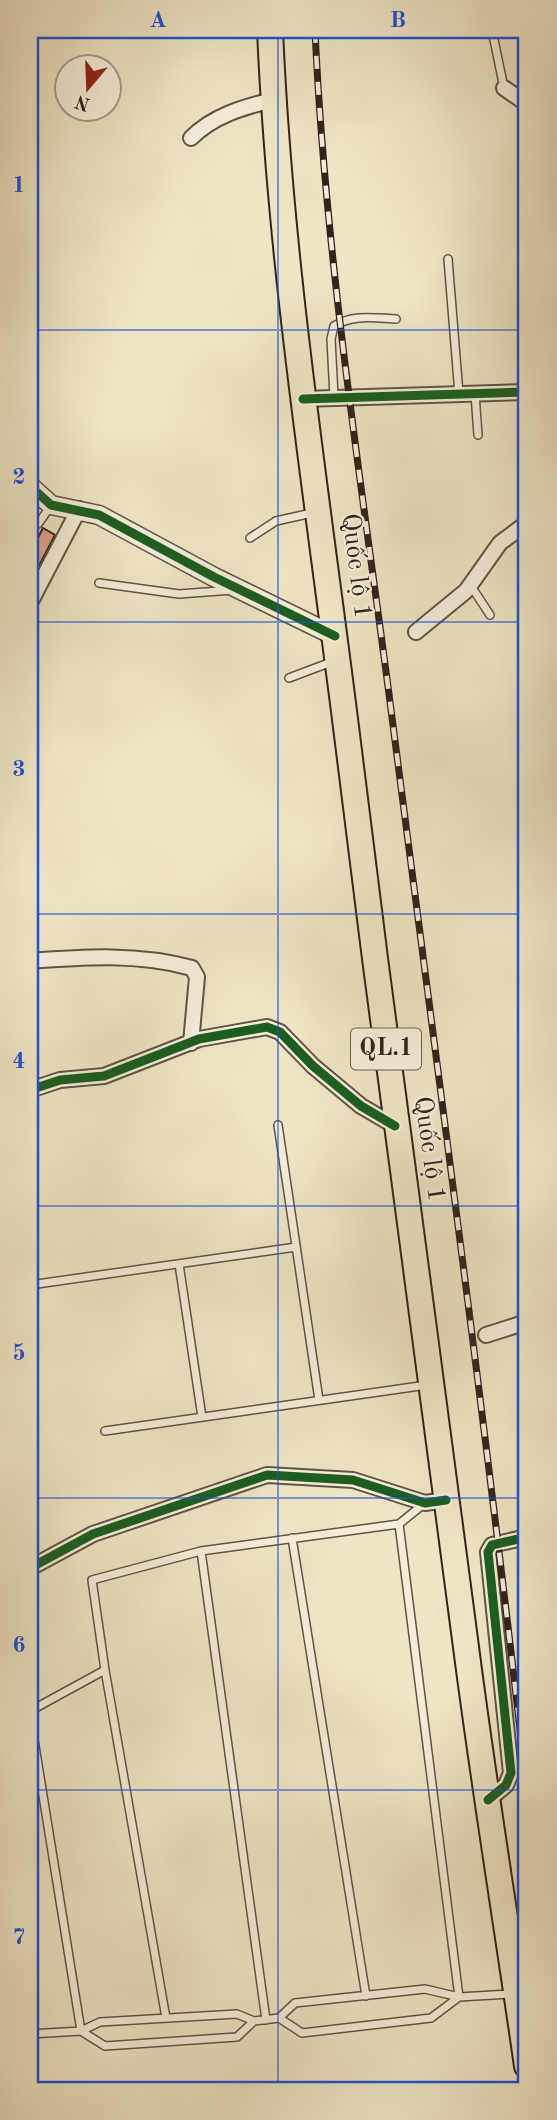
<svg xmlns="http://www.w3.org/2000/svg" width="557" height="2120" font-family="'Old Standard TT',serif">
	<rect width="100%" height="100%" fill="#eee5c4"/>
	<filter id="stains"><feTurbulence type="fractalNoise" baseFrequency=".00286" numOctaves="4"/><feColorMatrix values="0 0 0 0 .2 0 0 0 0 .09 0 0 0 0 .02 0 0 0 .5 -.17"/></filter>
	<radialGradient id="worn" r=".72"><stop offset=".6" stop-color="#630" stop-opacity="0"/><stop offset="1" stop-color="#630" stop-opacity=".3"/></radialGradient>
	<path fill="#dea48b" stroke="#31231d" stroke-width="2" d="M 43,528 L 55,535 L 30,583 L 30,553 Z"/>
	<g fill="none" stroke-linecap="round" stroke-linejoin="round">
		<g stroke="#605447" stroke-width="10">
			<path id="service" d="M 492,30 L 504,88
				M 448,259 L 459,394
				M 475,394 L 478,435
				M 334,397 L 331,339 L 334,326 C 353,314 374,318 396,319
				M 30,529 L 38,524 L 50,507
				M 250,538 L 276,521 L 312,513
				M 99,583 L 179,594 L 233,590
				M 471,586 L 490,615
				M 289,678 L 334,661
				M 278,1125 L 319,1400
				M 179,1264 L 202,1417
				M 30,1285 L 296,1247
				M 105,1431 L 427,1385
				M 425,1503 L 399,1524 L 459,1997
				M 292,1538 L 366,1996
				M 201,1551 L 266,2020
				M 105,1670 L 166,2018
				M 30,1711 L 105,1670 L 92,1580 L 201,1551 L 399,1524
				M 30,1715 L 81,2031 L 105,2046 L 237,2037 L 254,2021
				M 279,2018 L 295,2003 L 425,1989 L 459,1997 L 512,1994
				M 30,2034 L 81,2031 L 100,2022 L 237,2014 L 254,2021 L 279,2018 L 302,2033 L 431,2018 L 459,1997"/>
		</g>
		<g stroke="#605447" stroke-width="18">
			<path id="minor" d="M 504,88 L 527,104
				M 191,138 C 213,116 243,107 273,100
				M 303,399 L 527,392
				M 30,603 L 79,509
				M 416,632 L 466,591 L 500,543 L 527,523
				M 30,961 C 84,957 138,953 192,968 L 197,977 L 191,1043
				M 30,1090 L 60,1080 L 104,1076 L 199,1039 L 267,1027 L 280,1032 L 313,1066 L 361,1106 L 395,1126
				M 486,1335 L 527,1322
				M 30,1568 L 93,1534 L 267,1475 L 353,1480 L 425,1503 L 446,1500
				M 488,1800 L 506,1785 L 511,1773 L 488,1552 L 492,1545 L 527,1537"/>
		</g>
		<g stroke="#605447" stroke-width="21">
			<path id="tertiary" d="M 30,486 L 51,505 L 99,515 L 214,577 L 335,636"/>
		</g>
		<g stroke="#31231d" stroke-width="28">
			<path id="trunk" d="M 270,30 C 280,264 317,495 346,727 C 384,1034 424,1341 466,1647 C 484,1787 507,1926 527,2066"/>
		</g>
		<use href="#service" stroke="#f4eed9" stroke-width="7"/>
		<use href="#minor" stroke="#f4eed9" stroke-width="14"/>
		<use href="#tertiary" stroke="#f4eed9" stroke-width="18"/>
		<use href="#trunk" stroke="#eee5c4" stroke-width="24"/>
		<g stroke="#31231d" stroke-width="7">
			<path id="rail" d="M 315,30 C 325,252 360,474 389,694 C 436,1060 486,1425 527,1791"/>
		</g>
		<use href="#rail" stroke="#f4eed9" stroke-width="4.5" stroke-dasharray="13" stroke-linecap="butt"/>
		<g stroke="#f4eed9" stroke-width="13">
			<path id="cycleway" d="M 303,399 L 527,392
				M 30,486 L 51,505 L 99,515 L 214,577 L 335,636
				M 30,1090 L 60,1080 L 104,1076 L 199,1039 L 267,1027 L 280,1032 L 313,1066 L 361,1106 L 395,1126
				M 30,1568 L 93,1534 L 267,1475 L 353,1480 L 425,1503 L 446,1500
				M 488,1800 L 506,1785 L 511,1773 L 488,1552 L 492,1545 L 527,1537"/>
		</g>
		<use href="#cycleway" stroke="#1b5e20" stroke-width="9"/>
	</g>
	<path fill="none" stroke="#1d4ed8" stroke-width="2" stroke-opacity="0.55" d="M 278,30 L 278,2090M 30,330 L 527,330M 30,622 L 527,622M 30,914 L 527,914M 30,1206 L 527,1206M 30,1498 L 527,1498M 30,1790 L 527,1790"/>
	<g text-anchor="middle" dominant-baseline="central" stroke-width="5" stroke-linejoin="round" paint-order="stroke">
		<rect fill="#f4eed9" stroke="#6c6055" stroke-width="2" x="351" y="1028.5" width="70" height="41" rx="5"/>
		<g font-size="24" font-weight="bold" fill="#31231d">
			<text x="386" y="1049">QL.1</text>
		</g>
		<g font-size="26" fill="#31231d" stroke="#f4eed9">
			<text transform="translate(356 566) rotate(83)">Quốc lộ 1</text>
			<text transform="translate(429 1149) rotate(82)">Quốc lộ 1</text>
		</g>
	</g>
	<rect width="557" height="2120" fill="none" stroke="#eee5c4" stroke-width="77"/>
	<g transform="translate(88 88) rotate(199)"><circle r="33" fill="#f4eed9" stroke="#a69d8e" stroke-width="2"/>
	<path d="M0-5L12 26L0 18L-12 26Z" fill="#8f2418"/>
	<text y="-10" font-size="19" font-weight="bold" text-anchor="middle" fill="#31231d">N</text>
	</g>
	<rect x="38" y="38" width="480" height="2044" fill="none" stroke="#1d4ed8" stroke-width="2.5"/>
	<g font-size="23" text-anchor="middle" font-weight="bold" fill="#1d4ed8">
		<text x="158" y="27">A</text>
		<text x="398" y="27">B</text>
		<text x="19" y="192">1</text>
		<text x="19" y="484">2</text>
		<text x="19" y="776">3</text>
		<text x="19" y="1068">4</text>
		<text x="19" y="1360">5</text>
		<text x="19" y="1652">6</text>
		<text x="19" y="1944">7</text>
	</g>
	<rect width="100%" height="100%" filter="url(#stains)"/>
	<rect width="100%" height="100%" fill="url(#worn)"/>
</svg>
